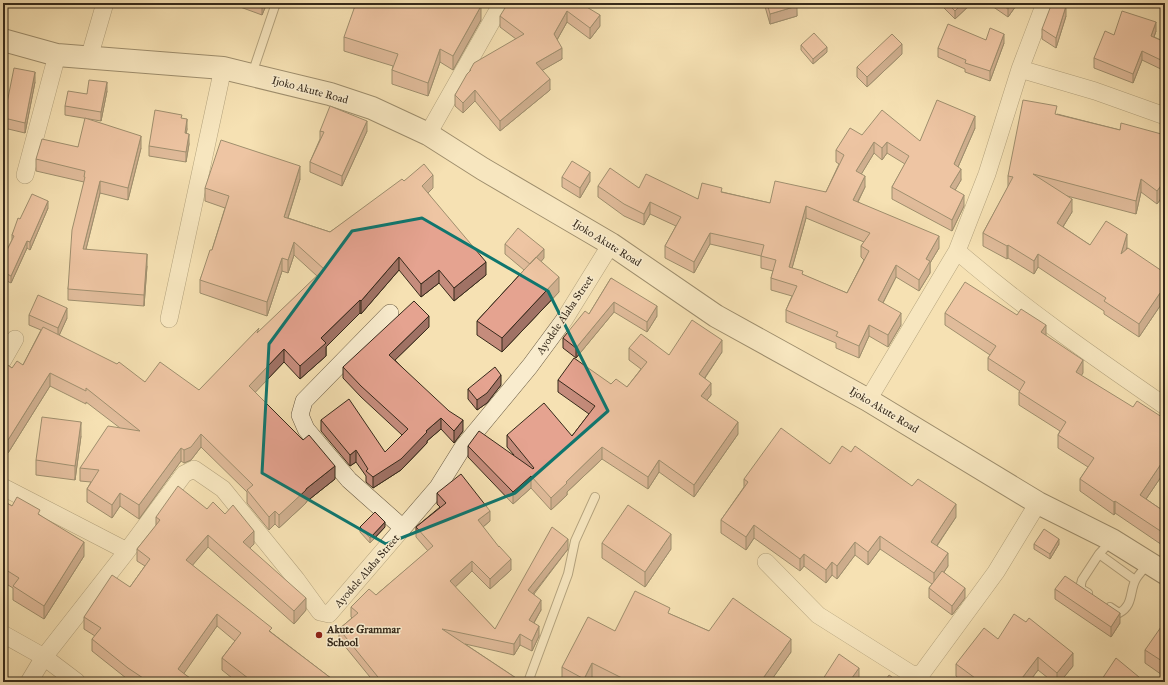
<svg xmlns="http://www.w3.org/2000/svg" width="1168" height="685" font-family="'IM FELL Great Primer',serif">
	<rect width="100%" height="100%" fill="#f6e1b3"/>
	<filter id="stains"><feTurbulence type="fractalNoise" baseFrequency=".005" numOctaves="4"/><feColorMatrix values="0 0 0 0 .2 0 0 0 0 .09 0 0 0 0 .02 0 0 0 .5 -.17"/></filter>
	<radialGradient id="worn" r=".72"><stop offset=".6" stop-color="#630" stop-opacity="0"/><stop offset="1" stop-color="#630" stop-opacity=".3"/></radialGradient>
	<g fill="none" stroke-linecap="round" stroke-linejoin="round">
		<g stroke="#665841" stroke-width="10">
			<path id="service" d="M 252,74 L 276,3
				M 1099,554 L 1135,580
				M 1088,593 L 1081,589 L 1081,584 L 1082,580 L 1099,554 L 1112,540
				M 1110,607 L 1119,613 C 1134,605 1129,591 1136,579 C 1139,574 1144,569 1148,564
				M 528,682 L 568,574 L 575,541 L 595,497"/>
		</g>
		<g stroke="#665841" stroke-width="18">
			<path id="minor" d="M 89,58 L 105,3
				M 1020,69 L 1045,3
				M 428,134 L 502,3
				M 25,175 L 57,55
				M 957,251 C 1023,308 1094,357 1165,406
				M 390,313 L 304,401 L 300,415 L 306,429 L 349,480 L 403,528
				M 169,319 L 223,68
				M 3,360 L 15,339
				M 868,400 L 957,251 L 987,174 L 1020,69 L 1095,91 L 1165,116
				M 3,487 L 127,551
				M 766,562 L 818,615 L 913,675 L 922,673 L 996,572 L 1038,503
				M 3,634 L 44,657 L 77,682
				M 29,682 L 44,657 L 127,551 L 184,474 L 194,469 L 223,489 L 296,579 L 320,612 L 329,614 L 438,487 L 463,447 L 530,366 L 564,320 L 611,244"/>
		</g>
		<g stroke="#362a1b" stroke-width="24">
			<path id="secondary" d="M 3,40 L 57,55 L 223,68 L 330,94 L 372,108 L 428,134 L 483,169 L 611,244 L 716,316 L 868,400 L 1038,503 L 1112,540 L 1165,573"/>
		</g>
		<use href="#service" stroke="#f9ecce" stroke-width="8"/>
		<use href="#minor" stroke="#f9ecce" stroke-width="17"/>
		<use href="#secondary" stroke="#f9ecce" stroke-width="22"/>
	</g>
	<path fill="#c58c7c" stroke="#362a1b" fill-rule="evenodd" d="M 3,3 L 40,3 L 40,6 L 4,7 Z
		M 232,3 L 267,3 L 262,15 L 232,4 Z
		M 580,3 L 600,26 L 590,39 L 567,22 L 557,40 L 562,59 L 542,70 L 550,90 L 500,131 L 475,101 L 463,113 L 455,106 L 455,95 L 470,72 L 470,70 L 516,39 L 500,27 L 500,16 Z
		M 764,3 L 796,3 L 797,16 L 770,24 Z
		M 943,3 L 972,3 L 955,19 L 943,7 Z
		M 981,3 L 1018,3 L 1008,17 L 989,4 L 986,7 Z
		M 1066,16 L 1056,48 L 1042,39 L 1042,29 Z
		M 481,20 L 453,70 L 440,62 L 428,96 L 392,84 L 392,70 L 393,66 L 344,51 L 344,37 Z
		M 1156,31 L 1154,37 L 1165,42 L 1165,71 L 1142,60 L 1133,83 L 1094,68 L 1094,58 L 1114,35 Z
		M 986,40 L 1004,43 L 990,81 L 965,72 L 965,69 L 938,57 L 938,48 Z
		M 801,45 L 827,52 L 813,64 L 801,50 Z
		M 902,54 L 867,87 L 857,77 L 857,67 Z
		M 35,82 L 25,133 L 4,128 L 4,118 Z
		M 107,91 L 101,121 L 65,115 L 65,106 L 87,94 Z
		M 1057,114 L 1120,130 L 1165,135 L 1165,193 L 1157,204 L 1141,192 L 1136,214 L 1067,196 L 1072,212 L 1063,227 L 1090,245 L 1127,247 L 1126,250 L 1165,273 L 1165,309 L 1160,306 L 1139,337 L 1104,314 L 1104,311 L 1038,267 L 1034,274 L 1008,258 L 1007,259 L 983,246 L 983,233 L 1008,187 L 1008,176 Z
		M 182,119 L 187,129 L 186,133 L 189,144 L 186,162 L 149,156 L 149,146 Z
		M 975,128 L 958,167 L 961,180 L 955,190 L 964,206 L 952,231 L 892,199 L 892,187 L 905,164 L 887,153 L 882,160 L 874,153 L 861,174 L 865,187 L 858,202 L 939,248 L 930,263 L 930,273 L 919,291 L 896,277 L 883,303 L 901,325 L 888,347 L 869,336 L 859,358 L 836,348 L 836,343 L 786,322 L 786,310 L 792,296 L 771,290 L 771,278 L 773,271 L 761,268 L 761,256 L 710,244 L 694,273 L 665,258 L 665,246 L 676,226 L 650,214 L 644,225 L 624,216 L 598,197 L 598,186 L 639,188 L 698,199 L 722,192 L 770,203 L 826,192 L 839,164 L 836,162 L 836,150 L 862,135 L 920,141 ZM 806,218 L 864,242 L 861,246 L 861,257 L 864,260 L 847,293 L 803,275 L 792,268 Z
		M 320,131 L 367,131 L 342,186 L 310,172 L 310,162 L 320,139 Z
		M 78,147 L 141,148 L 128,200 L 100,193 L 86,249 L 147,266 L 144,306 L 68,300 L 68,289 L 84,182 L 36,171 L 36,159 Z
		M 562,177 L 590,181 L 580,198 L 562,187 Z
		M 300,179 L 288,218 L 330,232 L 404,181 L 433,188 L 428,193 L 486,275 L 454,301 L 439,283 L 421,297 L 399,270 L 361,314 L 360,313 L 326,347 L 326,356 L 300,379 L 284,362 L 255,392 L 335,479 L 306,502 L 306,503 L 279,528 L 275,524 L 269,530 L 247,503 L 247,492 L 201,447 L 191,460 L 184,463 L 181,461 L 139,519 L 120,506 L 112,518 L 87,502 L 87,489 L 91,482 L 80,481 L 80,468 L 120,428 L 86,402 L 86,404 L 50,386 L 8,453 L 3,450 L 3,362 L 12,368 L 23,365 L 41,330 L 29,325 L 29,315 L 67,318 L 59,335 L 145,382 L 199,390 L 317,276 L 294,255 L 288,273 L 282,271 L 267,316 L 200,293 L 200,280 L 212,250 L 225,208 L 205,201 L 205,188 Z
		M 48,208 L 30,250 L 27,248 L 11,283 L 3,279 L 3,258 L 12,240 L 12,235 L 20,219 Z
		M 505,244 L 544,258 L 541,261 L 559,292 L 502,352 L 477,335 L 477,321 L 524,270 L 505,254 Z
		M 611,278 L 657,316 L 647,332 L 614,312 L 576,358 L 563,348 L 563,338 L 589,314 Z
		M 945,313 L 1046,336 L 1083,373 L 1081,375 L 1165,471 L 1146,499 L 1165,512 L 1165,547 L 1115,513 L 1114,515 L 1080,491 L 1080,479 L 1088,467 L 1058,448 L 1058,435 L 1060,431 L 1019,405 L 1019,392 L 1020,391 L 988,370 L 988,358 L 990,355 L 945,325 Z
		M 429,327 L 395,360 L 463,431 L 454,443 L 441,429 L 427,441 L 427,443 L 401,470 L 373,488 L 366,482 L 366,476 L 356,462 L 350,466 L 321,431 L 321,420 L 385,452 L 402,435 L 361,397 L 343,378 L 343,367 Z
		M 629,348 L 669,355 L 722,352 L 705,378 L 711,395 L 707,400 L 738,434 L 694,497 L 659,472 L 648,489 L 602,459 L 567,492 L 567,495 L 551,510 L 531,488 L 513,504 L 468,457 L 468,446 L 514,455 L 507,447 L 507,435 L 572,436 L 589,414 L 558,392 L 558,380 L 611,384 L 627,387 L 641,369 L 629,360 Z
		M 501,385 L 487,403 L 477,410 L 468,399 L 468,389 Z
		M 81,436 L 75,480 L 36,475 L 36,460 Z
		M 851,452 L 956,517 L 937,546 L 948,566 L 944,572 L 965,598 L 952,615 L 929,598 L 929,588 L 932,584 L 880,549 L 868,565 L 855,555 L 837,579 L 832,575 L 826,583 L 804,566 L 800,571 L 754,538 L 746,550 L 721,533 L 721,520 L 744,487 L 744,479 L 830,464 Z
		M 437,493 L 490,521 L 483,527 L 511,570 L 490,589 L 472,571 L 455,587 L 495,629 L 568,549 L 534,594 L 541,610 L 534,623 L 539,636 L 532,651 L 520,645 L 514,655 L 465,644 L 522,682 L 374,682 L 339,639 L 339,629 L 352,618 L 351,617 L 351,607 L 376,595 L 428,551 L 416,537 L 416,527 L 440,507 L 437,504 Z
		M 3,501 L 12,506 L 40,515 L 84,556 L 44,619 L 13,600 L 13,588 L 3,582 Z
		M 207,509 L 254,544 L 250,548 L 306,610 L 294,624 L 208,547 L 192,565 L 272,633 L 336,682 L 237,682 L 222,670 L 222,658 L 235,641 L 217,626 L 183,673 L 195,682 L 131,682 L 92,651 L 92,639 L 95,636 L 84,629 L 84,617 L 130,587 L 145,566 L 137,561 L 137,549 L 156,526 L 156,517 Z
		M 360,527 L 385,527 L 370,543 L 360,532 Z
		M 602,543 L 671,549 L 645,587 L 602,558 Z
		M 1034,544 L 1059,544 L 1050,559 L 1034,549 Z
		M 1055,589 L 1120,623 L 1111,637 L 1055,599 Z
		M 670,614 L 709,631 L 791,652 L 770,682 L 603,682 L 592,677 L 590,682 L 565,682 L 562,680 L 562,667 L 615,631 Z
		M 1165,629 L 1165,677 L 1145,663 L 1145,650 Z
		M 998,639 L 1073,666 L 1060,682 L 1053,682 L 1038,670 L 1029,682 L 963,682 L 956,676 L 956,664 Z"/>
	<path fill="#a07265" stroke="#362a1b" d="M 262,3 L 267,3 L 262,15 Z
		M 963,3 L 972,3 L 955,19 L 955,11 Z
		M 986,3 L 989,3 L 989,4 L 986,7 Z
		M 1012,3 L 1018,3 L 1008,17 L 1008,9 Z
		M 481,6 L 481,20 L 453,70 L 453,56 Z
		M 797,6 L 797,16 L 770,24 L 770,14 Z
		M 1066,6 L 1066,16 L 1056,48 L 1056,38 Z
		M 567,11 L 567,22 L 554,45 L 554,34 Z
		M 600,15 L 600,26 L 590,39 L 590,28 Z
		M 1156,22 L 1156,31 L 1151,45 L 1151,36 Z
		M 1004,34 L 1004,43 L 990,81 L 990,71 Z
		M 902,44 L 902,54 L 867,87 L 867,77 Z
		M 827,47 L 827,52 L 813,64 L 813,59 Z
		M 562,48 L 562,59 L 536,74 L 536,63 Z
		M 440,49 L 440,62 L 428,96 L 428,83 Z
		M 1142,51 L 1142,60 L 1133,83 L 1133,74 Z
		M 35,72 L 35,82 L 25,133 L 25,123 Z
		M 550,79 L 550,90 L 500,131 L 500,121 Z
		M 107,82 L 107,91 L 101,121 L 101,112 Z
		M 475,90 L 475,101 L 463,113 L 463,103 Z
		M 975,116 L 975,128 L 954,176 L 954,164 Z
		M 187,119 L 187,129 L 185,143 L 185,133 Z
		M 367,121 L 367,131 L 342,186 L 342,176 Z
		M 189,134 L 189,144 L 186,162 L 186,152 Z
		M 141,136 L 141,148 L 128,200 L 128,188 Z
		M 874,142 L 874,153 L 856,183 L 856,171 Z
		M 887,142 L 887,153 L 882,160 L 882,148 Z
		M 300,166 L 300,179 L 284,230 L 284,217 Z
		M 961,169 L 961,180 L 950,199 L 950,187 Z
		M 590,172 L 590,181 L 580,198 L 580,188 Z
		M 433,175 L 433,188 L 422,199 L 422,186 Z
		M 865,176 L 865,187 L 853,211 L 853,200 Z
		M 1141,179 L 1141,192 L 1136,214 L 1136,201 Z
		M 1165,180 L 1165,193 L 1157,204 L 1157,191 Z
		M 100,181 L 100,193 L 83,261 L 83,249 Z
		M 964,195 L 964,206 L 952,231 L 952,220 Z
		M 1072,199 L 1072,212 L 1057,236 L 1057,223 Z
		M 48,201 L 48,208 L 30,250 L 30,242 Z
		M 650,202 L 650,214 L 644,225 L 644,214 Z
		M 806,206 L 806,218 L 789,279 L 789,267 Z
		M 710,233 L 710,244 L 694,273 L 694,262 Z
		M 1127,234 L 1127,247 L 1121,267 L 1121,254 Z
		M 939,236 L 939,248 L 930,263 L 930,273 L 919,291 L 919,280 L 926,259 Z
		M 27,241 L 27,248 L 11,283 L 11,276 Z
		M 294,242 L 294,255 L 288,273 L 288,260 Z
		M 1008,245 L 1008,258 L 1007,259 L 1007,246 Z
		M 544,249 L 544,258 L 530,275 L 530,265 Z
		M 147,254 L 147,266 L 144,306 L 144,295 Z
		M 1038,254 L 1038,267 L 1034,274 L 1034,261 Z
		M 399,257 L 399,270 L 361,314 L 361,301 Z
		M 282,258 L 282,271 L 267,316 L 267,302 Z
		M 486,262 L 486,275 L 454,301 L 454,288 Z
		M 896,265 L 896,277 L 878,312 L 878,300 Z
		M 439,270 L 439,283 L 421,297 L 421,284 Z
		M 559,277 L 559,292 L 502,352 L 502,338 Z
		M 1160,293 L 1160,306 L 1139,337 L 1139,324 Z
		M 360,300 L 360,313 L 326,347 L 326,356 L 300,379 L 300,366 L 321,338 Z
		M 614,302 L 614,312 L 576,358 L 576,348 Z
		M 657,306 L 657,316 L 647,332 L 647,322 Z
		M 67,308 L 67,318 L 58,338 L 58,328 Z
		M 901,313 L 901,325 L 888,347 L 888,335 Z
		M 429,316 L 429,327 L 389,366 L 389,355 Z
		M 869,325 L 869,336 L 859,358 L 859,346 Z
		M 1046,325 L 1046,338 L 1041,332 Z
		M 722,340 L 722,352 L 699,386 L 699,374 Z
		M 284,349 L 284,362 L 249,399 L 249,386 Z
		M 1083,360 L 1083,373 L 1076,384 L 1076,372 Z
		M 50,373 L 50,386 L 8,453 L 8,440 Z
		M 501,375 L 501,385 L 487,403 L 477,410 L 477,400 Z
		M 711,383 L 711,395 L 701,408 L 701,396 Z
		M 441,418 L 441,429 L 427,441 L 427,443 L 401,470 L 373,488 L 373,477 Z
		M 463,420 L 463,431 L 454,443 L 454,431 Z
		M 81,422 L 81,436 L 75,480 L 75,466 Z
		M 738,422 L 738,434 L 694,497 L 694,485 Z
		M 201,434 L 201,447 L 191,460 L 184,463 L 184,450 Z
		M 602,447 L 602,459 L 567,492 L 567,495 L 551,510 L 551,498 L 566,482 Z
		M 181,448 L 181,461 L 139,519 L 139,505 Z
		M 356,450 L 356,462 L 350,466 L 350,455 Z
		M 1165,458 L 1165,471 L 1140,508 L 1140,495 Z
		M 659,460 L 659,472 L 648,489 L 648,477 Z
		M 335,466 L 335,479 L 306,502 L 306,503 L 279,528 L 279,515 L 306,489 Z
		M 531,476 L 531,488 L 513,504 L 513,492 Z
		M 120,493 L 120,506 L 112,518 L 112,505 Z
		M 1115,501 L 1115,513 L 1114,515 L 1114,502 Z
		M 956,504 L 956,517 L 931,554 L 931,542 Z
		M 275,511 L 275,524 L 269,530 L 269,517 Z
		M 490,511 L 490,521 L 478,531 L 478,520 Z
		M 385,522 L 385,527 L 370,543 L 370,538 Z
		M 754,525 L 754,538 L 746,550 L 746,537 Z
		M 254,531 L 254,544 L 243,555 L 243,542 Z
		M 671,534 L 671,549 L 645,587 L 645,572 Z
		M 208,535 L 208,547 L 186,573 L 186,560 Z
		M 880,536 L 880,549 L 868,565 L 868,552 Z
		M 568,539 L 568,549 L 528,600 L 528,590 Z
		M 1059,539 L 1059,544 L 1050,559 L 1050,554 Z
		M 84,542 L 84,556 L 44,619 L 44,606 Z
		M 855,542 L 855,555 L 837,579 L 837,566 Z
		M 948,553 L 948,566 L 934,586 L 934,573 Z
		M 804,554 L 804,566 L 800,571 L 800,559 Z
		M 511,559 L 511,570 L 490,589 L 490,579 Z
		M 472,561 L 472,571 L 450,592 L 450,581 Z
		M 832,562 L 832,575 L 826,583 L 826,570 Z
		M 965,588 L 965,598 L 952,615 L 952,606 Z
		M 306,598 L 306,610 L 294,624 L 294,611 Z
		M 541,600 L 541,610 L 529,631 L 529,620 Z
		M 1120,613 L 1120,623 L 1111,637 L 1111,627 Z
		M 217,614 L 217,626 L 178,682 L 178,669 Z
		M 539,626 L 539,636 L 532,651 L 532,641 Z
		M 520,634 L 520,645 L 514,655 L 514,644 Z
		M 791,639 L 791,652 L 770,682 L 761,682 L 761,681 Z
		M 1073,653 L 1073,666 L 1060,682 L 1057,682 L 1057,673 Z
		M 1038,657 L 1038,670 L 1029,682 L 1019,682 Z
		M 592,663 L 592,677 L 590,682 L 584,682 L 584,679 Z
		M 859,668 L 859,681 L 858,682 L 849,682 Z"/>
	<path fill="#e5a390" stroke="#362a1b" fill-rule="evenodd" d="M 356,3 L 475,3 L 481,6 L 453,56 L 440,49 L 428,83 L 392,70 L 398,54 L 344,37 Z
		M 508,3 L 580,3 L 600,15 L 590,28 L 567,11 L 554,34 L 562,48 L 536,63 L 550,79 L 500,121 L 475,90 L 463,103 L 455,95 L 467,74 L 471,70 L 470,70 L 474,63 L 524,34 L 500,16 Z
		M 767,3 L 796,3 L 797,6 L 770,14 Z
		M 947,3 L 963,3 L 955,11 Z
		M 999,3 L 1012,3 L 1008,9 Z
		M 1052,3 L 1057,3 L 1066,6 L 1056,38 L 1042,29 Z
		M 1122,11 L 1156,22 L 1151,36 L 1165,42 L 1165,62 L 1142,51 L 1133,74 L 1094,58 L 1105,31 L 1114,35 Z
		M 948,24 L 986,40 L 990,28 L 1004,34 L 990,71 L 965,63 L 966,60 L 938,48 Z
		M 814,33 L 827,47 L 813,59 L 801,45 Z
		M 892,34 L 902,44 L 867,77 L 857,67 Z
		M 14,68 L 35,72 L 25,123 L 4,118 Z
		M 89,80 L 107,82 L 101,112 L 65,106 L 68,91 L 87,94 Z
		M 937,100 L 975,116 L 954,164 L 961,169 L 950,187 L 964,195 L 952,220 L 892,187 L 909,156 L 887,142 L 882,148 L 874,142 L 856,171 L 865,176 L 853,200 L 939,236 L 926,259 L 930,261 L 919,280 L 896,265 L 878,300 L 901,313 L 888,335 L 869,325 L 859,346 L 836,336 L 838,332 L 786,310 L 797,286 L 771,278 L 776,260 L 761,256 L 764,245 L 710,233 L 694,262 L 665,246 L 681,217 L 650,202 L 644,214 L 624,204 L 598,186 L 610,168 L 639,188 L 646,174 L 698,199 L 702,183 L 722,188 L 721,192 L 770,203 L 775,181 L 826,192 L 844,155 L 836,150 L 850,128 L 862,135 L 882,110 L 920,141 ZM 806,206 L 870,233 L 861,246 L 869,251 L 847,293 L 802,274 L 803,271 L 789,267 Z
		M 1023,100 L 1057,106 L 1055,114 L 1120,130 L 1121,123 L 1165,135 L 1165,180 L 1157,191 L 1141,179 L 1136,201 L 1033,174 L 1072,199 L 1057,223 L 1090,245 L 1106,221 L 1127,234 L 1121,254 L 1128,248 L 1165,273 L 1165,296 L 1160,293 L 1139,324 L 1104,301 L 1106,298 L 1038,254 L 1034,261 L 1008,245 L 1007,246 L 983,233 L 1013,177 L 1008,176 Z
		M 330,106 L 367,121 L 342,176 L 310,162 L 324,132 L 320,131 Z
		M 155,110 L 182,115 L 181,118 L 187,119 L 185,133 L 189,134 L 186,152 L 149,146 Z
		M 85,118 L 141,136 L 128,188 L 100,181 L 83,249 L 147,254 L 144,295 L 68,289 L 72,230 L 85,177 L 84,177 L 85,171 L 36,159 L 42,139 L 78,147 Z
		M 221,140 L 300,166 L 284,217 L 330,232 L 402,179 L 404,181 L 424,164 L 433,175 L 422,186 L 486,262 L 454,288 L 439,270 L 421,284 L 399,257 L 361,301 L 360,300 L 321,338 L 326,343 L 300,366 L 284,349 L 249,386 L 303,440 L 309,435 L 335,466 L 306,489 L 306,490 L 279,515 L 275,511 L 269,517 L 247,490 L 253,485 L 201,434 L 191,447 L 184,450 L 181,448 L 139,505 L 120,493 L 112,505 L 87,489 L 99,470 L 80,468 L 108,426 L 140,431 L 86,388 L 86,391 L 50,373 L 8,440 L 3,437 L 3,362 L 12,368 L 17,361 L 23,365 L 43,327 L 117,364 L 119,362 L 145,382 L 160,362 L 199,390 L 259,328 L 257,333 L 324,269 L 294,242 L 288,260 L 282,258 L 267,302 L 200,280 L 210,250 L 212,250 L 229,196 L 205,188 Z
		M 572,161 L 590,172 L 580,188 L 562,177 Z
		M 32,194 L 48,201 L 30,242 L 27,241 L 11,276 L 3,272 L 3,258 L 14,236 L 12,235 L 18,218 L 20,219 Z
		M 518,228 L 544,249 L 530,264 L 505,244 Z
		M 536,257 L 559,277 L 502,338 L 477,321 Z
		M 611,278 L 657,306 L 647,322 L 614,302 L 576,348 L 563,338 L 585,311 L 589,314 Z
		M 965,282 L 1017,315 L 1021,309 L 1046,325 L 1041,332 L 1083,360 L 1076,372 L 1133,407 L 1137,401 L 1165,419 L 1165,458 L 1140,495 L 1165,512 L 1165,534 L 1115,501 L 1114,502 L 1080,479 L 1094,458 L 1058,435 L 1066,422 L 1019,392 L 1025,382 L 988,358 L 996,346 L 945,313 Z
		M 38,295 L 67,308 L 58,328 L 29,315 Z
		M 414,301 L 429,316 L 389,355 L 449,411 L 463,420 L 454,431 L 441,418 L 426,431 L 427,432 L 401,459 L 373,477 L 366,471 L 368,469 L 356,450 L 350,455 L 321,420 L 349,399 L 385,452 L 408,429 L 361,386 L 343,367 Z
		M 692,320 L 722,340 L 699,374 L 711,383 L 701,396 L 738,422 L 694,485 L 659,460 L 648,477 L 602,447 L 566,482 L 567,483 L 551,498 L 531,476 L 513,492 L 468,446 L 479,431 L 533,469 L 534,468 L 507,435 L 544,403 L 572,436 L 595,406 L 558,380 L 574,358 L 611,384 L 616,379 L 627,387 L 647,362 L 629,348 L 641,334 L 669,355 Z
		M 495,367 L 501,375 L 487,393 L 477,400 L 468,389 Z
		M 42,417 L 81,422 L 75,466 L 36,460 Z
		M 781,428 L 830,464 L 842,446 L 851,452 L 855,446 L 912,486 L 918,479 L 956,504 L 931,542 L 948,553 L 934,573 L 880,536 L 868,552 L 855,542 L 837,566 L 832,562 L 826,570 L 804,554 L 800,559 L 754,525 L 746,537 L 721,520 L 748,482 L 744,479 Z
		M 461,474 L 490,511 L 478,520 L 499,547 L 499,546 L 511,559 L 490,579 L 472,561 L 450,581 L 495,629 L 552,527 L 568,539 L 528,590 L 541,600 L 529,620 L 539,626 L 532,641 L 520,634 L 514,644 L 442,629 L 522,682 L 382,682 L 339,629 L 358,613 L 351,607 L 369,589 L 376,595 L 433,546 L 416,527 L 446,503 L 437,493 Z
		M 178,486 L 207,509 L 213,502 L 225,514 L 233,505 L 254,531 L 243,542 L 306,598 L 294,611 L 208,535 L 186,560 L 272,628 L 269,631 L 336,682 L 253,682 L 222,658 L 241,633 L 217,614 L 178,669 L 195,682 L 149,682 L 128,668 L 92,639 L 101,628 L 84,617 L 112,575 L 130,587 L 150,559 L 137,549 L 160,520 L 156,517 Z
		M 17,497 L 40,510 L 38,514 L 84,542 L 44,606 L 13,586 L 19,578 L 3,568 L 3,501 L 12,506 Z
		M 628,505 L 671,534 L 645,572 L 602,543 Z
		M 375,512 L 385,522 L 370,538 L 360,527 Z
		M 1044,529 L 1059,539 L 1050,554 L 1034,544 Z
		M 942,571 L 965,588 L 952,606 L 929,588 Z
		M 1065,576 L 1120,613 L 1111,627 L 1055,589 Z
		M 635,591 L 670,608 L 668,613 L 709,631 L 733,598 L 791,639 L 761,681 L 764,682 L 636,682 L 634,681 L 633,682 L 630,682 L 592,663 L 584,679 L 562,667 L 588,617 L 615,631 Z
		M 1014,614 L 1026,622 L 1029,618 L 1073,653 L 1057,673 L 1038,657 L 1019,682 L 972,682 L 975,678 L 956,664 L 984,628 L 998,639 Z
		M 1161,627 L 1165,629 L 1165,663 L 1145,650 Z
		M 839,654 L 859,668 L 849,682 L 821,682 Z
		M 1116,658 L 1145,682 L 1100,682 Z
		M 889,675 L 899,682 L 884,682 Z"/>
	<path d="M0 0H1168V685H0ZM 422,218 L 548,291 L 608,411 L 515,493 L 386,544 L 262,473 L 269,344 L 352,231 Z" fill="#f6e1b3" fill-opacity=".55" fill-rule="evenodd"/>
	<path fill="none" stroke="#0f766e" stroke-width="3" stroke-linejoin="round" d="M 422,218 L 548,291 L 608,411 L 515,493 L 386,544 L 262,473 L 269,344 L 352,231 Z"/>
	<circle fill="#8f2418" stroke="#f9ecce" stroke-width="1.5" cx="319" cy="635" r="4"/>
	<g text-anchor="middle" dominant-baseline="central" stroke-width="3" stroke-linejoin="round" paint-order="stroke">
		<g font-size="11" fill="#362a1b" stroke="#f9ecce">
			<text transform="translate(310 90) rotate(15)">Ijoko Akute Road</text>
			<text transform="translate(607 243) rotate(32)">Ijoko Akute Road</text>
			<text transform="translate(565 315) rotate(-56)">Ayodele Alaba Street</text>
			<text transform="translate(884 410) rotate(31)">Ijoko Akute Road</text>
			<text transform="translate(367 571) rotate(-49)">Ayodele Alaba Street</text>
		</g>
		<g font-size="11" font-weight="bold" fill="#362a1b" stroke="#f9ecce" text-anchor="start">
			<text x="327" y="629">Akute Grammar<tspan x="327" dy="13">School</tspan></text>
		</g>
	</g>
	<rect width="1168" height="685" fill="none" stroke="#f6e1b3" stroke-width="16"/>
	<rect x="4" y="4" width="1160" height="677" fill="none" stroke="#362a1b" stroke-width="2"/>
	<rect x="8" y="8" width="1152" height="669" fill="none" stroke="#362a1b"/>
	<rect width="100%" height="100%" filter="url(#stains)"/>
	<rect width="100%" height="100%" fill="url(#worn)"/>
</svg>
